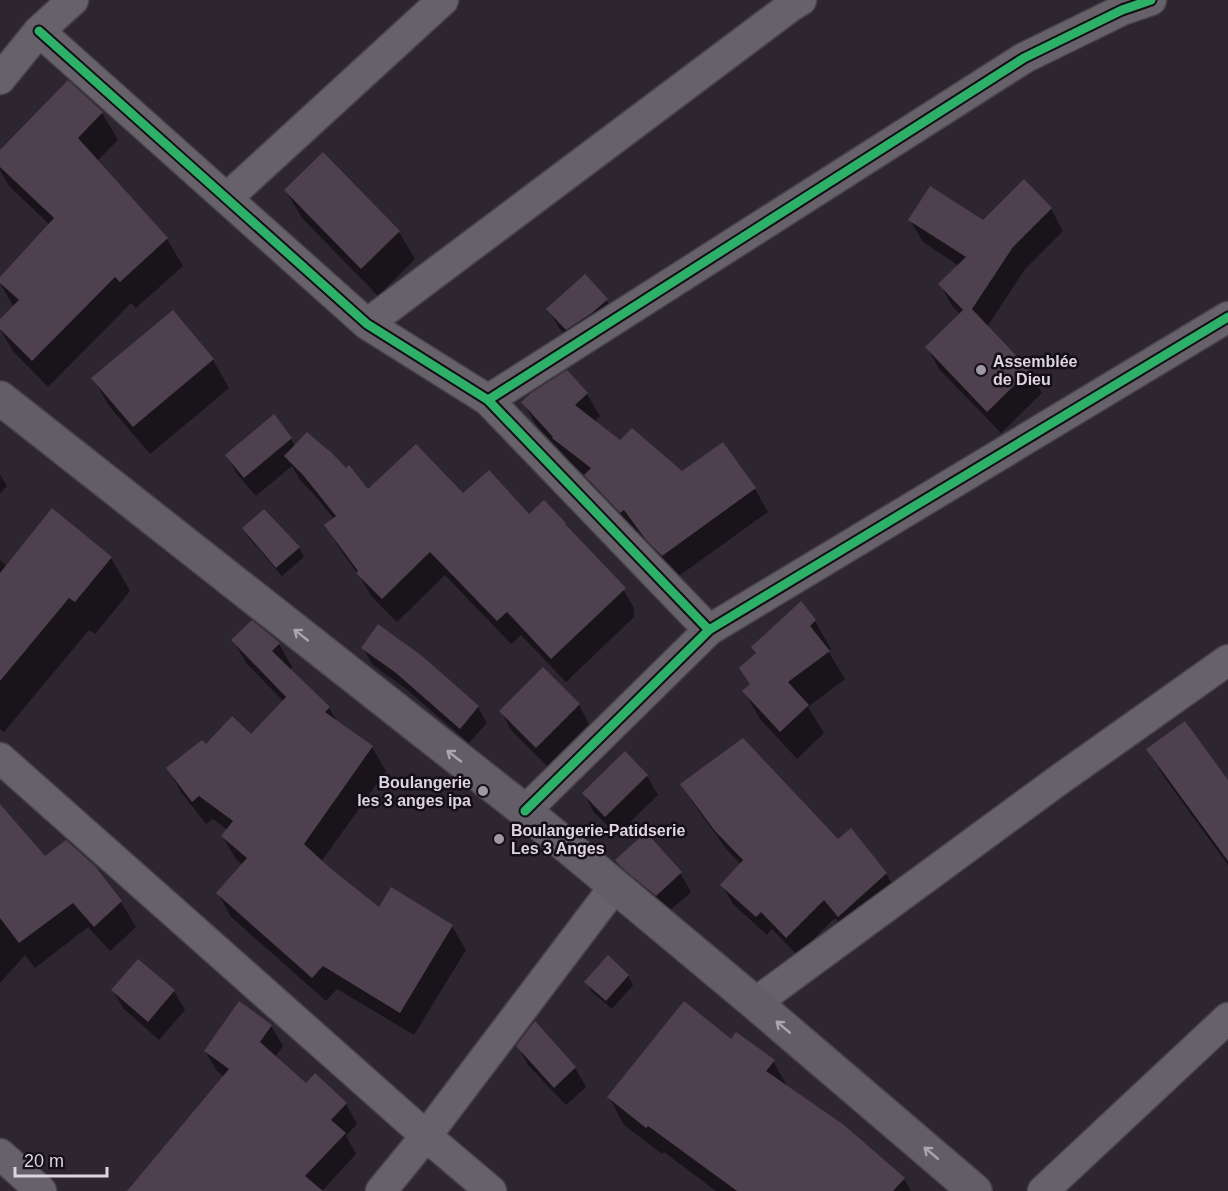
<svg xmlns="http://www.w3.org/2000/svg" width="1228" height="1191" font-family="Helvetica,sans-serif">
	<rect width="100%" height="100%" fill="#2d2630"/>
	<path fill="#0007" d="M 102,113 L 118,140 L 97,161 L 167,239 L 183,266 L 136,308 L 131,303 L 48,387 L 13,351 L 0,329 L 0,321 L 14,307 L 0,283 L 0,279 L 50,225 L 9,186 L 0,170 L 0,153 Z
		M 286,191 L 399,232 L 415,259 L 378,296 L 302,218 Z
		M 1051,209 L 1063,231 L 1025,269 L 987,327 L 1029,371 L 1042,393 L 1001,433 L 939,369 L 927,347 L 960,314 L 952,306 L 940,284 L 959,266 L 923,242 L 910,220 L 983,222 Z
		M 606,300 L 617,318 L 577,348 L 559,328 L 548,309 Z
		M 172,312 L 213,360 L 229,388 L 150,454 L 109,406 L 93,378 Z
		M 587,394 L 600,416 L 594,422 L 620,442 L 682,473 L 722,444 L 755,489 L 768,512 L 676,578 L 661,563 L 638,531 L 634,535 L 599,498 L 586,476 L 567,461 L 563,454 L 536,425 L 523,402 Z
		M 291,439 L 295,446 L 368,491 L 463,496 L 528,516 L 620,584 L 634,608 L 634,617 L 566,682 L 521,635 L 511,644 L 445,575 L 397,622 L 372,597 L 360,577 L 340,549 L 326,525 L 334,519 L 318,499 L 300,480 L 292,466 L 256,496 L 237,474 L 227,455 Z
		M 0,474 L 7,486 L 0,494 Z
		M 244,529 L 299,548 L 304,557 L 282,576 L 249,538 Z
		M 111,558 L 130,591 L 95,634 L 89,630 L 4,732 L 0,729 L 0,560 L 7,566 Z
		M 801,604 L 815,621 L 831,649 L 828,651 L 845,679 L 808,707 L 824,733 L 797,759 L 760,719 L 744,691 L 751,685 L 756,654 L 753,647 Z
		M 233,640 L 279,644 L 292,667 L 290,670 L 329,708 L 338,723 L 372,747 L 386,771 L 321,862 L 379,909 L 452,926 L 466,950 L 414,1035 L 337,989 L 326,1001 L 231,917 L 218,893 L 243,865 L 236,859 L 222,836 L 227,830 L 213,819 L 206,824 L 181,792 L 168,769 L 206,747 L 251,736 L 284,702 L 247,664 Z
		M 363,648 L 478,707 L 487,723 L 469,743 L 406,689 L 372,664 Z
		M 579,705 L 589,724 L 547,766 L 511,730 L 501,711 Z
		M 1148,750 L 1228,782 L 1228,865 L 1164,777 Z
		M 625,753 L 647,776 L 658,795 L 617,835 L 594,812 L 584,794 Z
		M 682,784 L 838,841 L 886,874 L 897,892 L 849,935 L 835,918 L 797,955 L 772,929 L 767,935 L 733,904 L 722,885 L 741,864 L 727,850 L 693,803 Z
		M 0,806 L 45,858 L 121,902 L 136,927 L 110,951 L 88,927 L 35,968 L 25,955 L 0,983 Z
		M 617,860 L 680,873 L 691,892 L 667,913 L 628,878 Z
		M 608,958 L 628,976 L 633,985 L 612,1009 L 591,991 L 586,982 Z
		M 113,991 L 174,991 L 185,1010 L 159,1040 L 124,1009 Z
		M 239,1003 L 271,1026 L 283,1046 L 275,1057 L 306,1085 L 346,1104 L 357,1124 L 346,1136 L 356,1154 L 322,1191 L 129,1191 L 224,1077 L 217,1071 L 205,1051 Z
		M 535,1023 L 575,1068 L 586,1087 L 566,1105 L 528,1065 L 518,1046 Z
		M 732,1041 L 773,1061 L 789,1089 L 904,1179 L 911,1191 L 716,1191 L 664,1152 L 662,1154 L 624,1125 L 609,1097 Z"/>
	<path fill="#4f404f" d="M 68,80 L 103,112 L 78,138 L 168,238 L 120,282 L 115,277 L 32,361 L 0,329 L 0,319 L 19,300 L 0,283 L 0,277 L 54,218 L 0,167 L 0,150 Z
		M 323,152 L 400,231 L 361,269 L 284,190 Z
		M 1024,179 L 1052,208 L 1013,247 L 972,309 L 1030,370 L 987,412 L 925,347 L 963,310 L 938,284 L 966,257 L 908,220 L 930,186 L 983,220 Z
		M 585,274 L 608,299 L 592,313 L 566,330 L 546,309 Z
		M 173,310 L 214,359 L 133,427 L 91,378 Z
		M 567,370 L 588,393 L 575,405 L 620,440 L 632,428 L 682,471 L 723,442 L 756,488 L 662,556 L 646,540 L 624,510 L 620,513 L 584,475 L 591,468 L 552,438 L 553,437 L 521,402 L 531,393 Z
		M 274,414 L 292,438 L 244,478 L 225,455 Z
		M 307,432 L 329,451 L 329,450 L 346,468 L 349,465 L 368,489 L 416,444 L 463,493 L 489,470 L 529,514 L 544,500 L 566,523 L 565,524 L 626,588 L 551,659 L 507,612 L 497,621 L 430,552 L 382,599 L 356,573 L 358,571 L 324,525 L 336,516 L 303,475 L 284,456 Z
		M 52,508 L 112,557 L 75,602 L 69,598 L 0,681 L 0,573 Z
		M 264,509 L 300,547 L 276,568 L 242,528 Z
		M 801,601 L 816,620 L 810,626 L 830,651 L 788,682 L 809,705 L 780,732 L 742,691 L 750,684 L 739,668 L 756,653 L 751,647 Z
		M 252,620 L 280,643 L 272,651 L 330,707 L 325,712 L 373,746 L 304,844 L 330,868 L 379,907 L 391,887 L 453,925 L 400,1013 L 323,966 L 312,978 L 216,893 L 247,858 L 221,836 L 233,821 L 199,796 L 192,802 L 166,768 L 202,740 L 206,744 L 232,716 L 251,734 L 286,697 L 231,640 Z
		M 378,624 L 422,656 L 479,706 L 460,729 L 396,673 L 361,648 Z
		M 543,667 L 580,704 L 536,748 L 499,711 Z
		M 1185,721 L 1228,780 L 1228,861 L 1146,749 Z
		M 743,738 L 838,839 L 851,828 L 887,873 L 838,917 L 824,900 L 786,938 L 761,912 L 756,917 L 720,885 L 743,860 L 715,831 L 680,784 Z
		M 625,751 L 648,775 L 605,817 L 582,793 Z
		M 0,804 L 45,856 L 66,840 L 95,866 L 122,901 L 94,927 L 73,903 L 19,943 L 0,918 Z
		M 646,832 L 682,872 L 656,896 L 624,870 L 615,860 Z
		M 608,955 L 629,975 L 606,1001 L 584,982 Z
		M 138,959 L 175,990 L 148,1022 L 111,990 Z
		M 239,1001 L 272,1025 L 260,1042 L 306,1083 L 315,1073 L 347,1103 L 331,1120 L 346,1133 L 305,1176 L 323,1191 L 127,1191 L 229,1069 L 204,1051 Z
		M 684,1001 L 731,1039 L 736,1032 L 775,1060 L 766,1071 L 844,1125 L 905,1178 L 893,1191 L 737,1191 L 648,1126 L 646,1128 L 607,1097 Z
		M 535,1021 L 576,1067 L 554,1088 L 516,1046 Z"/>
	<g fill="none" stroke-linecap="round" stroke-linejoin="round">
		<g stroke="#49434c" stroke-width="33">
			<path id="street" d="M 39,31 L 367,324 L 488,400 L 709,630
				M 0,79 L 39,31 L 73,0
				M 227,198 L 443,0
				M 367,324 L 791,6 L 801,0
				M 488,400 L 1024,58 L 1122,10 L 1151,0
				M 0,758 L 426,1136 L 491,1191
				M 525,811 L 709,630 L 1228,317
				M 755,1003 L 1056,782 L 1228,660
				M 0,1154 L 41,1191
				M 381,1191 L 426,1136 L 615,886
				M 1043,1191 L 1228,1018"/>
		</g>
		<g stroke="#49434c" stroke-width="36">
			<path id="secondary" d="M 0,398 L 525,811 L 755,1003 L 975,1191"/>
		</g>
		<use href="#street" stroke="#676169" stroke-width="30"/>
		<use href="#secondary" stroke="#635d67" stroke-width="33"/>
		<g stroke="#140e16" stroke-width="13">
			<path id="cycleway" d="M 39,31 L 367,324 L 488,400 L 709,630
				M 488,400 L 1024,58 L 1122,10 L 1151,0
				M 525,811 L 709,630 L 1228,317"/>
		</g>
		<use href="#cycleway" stroke="#2db169" stroke-width="9"/>
	</g>
	<defs><path id="oneway-shaft" d="M-6 0H5M1.5-3L5.5 0L1.5 3" fill="none" stroke-width="1.6" stroke-linecap="round" stroke-linejoin="round" transform="scale(1.5)"/></defs>
	<g stroke="#aca4b0">
		<use href="#oneway-shaft" transform="translate(301 635) rotate(-142)"/>
		<use href="#oneway-shaft" transform="translate(454 756) rotate(-142)"/>
		<use href="#oneway-shaft" transform="translate(783 1027) rotate(-140)"/>
		<use href="#oneway-shaft" transform="translate(931 1153) rotate(-140)"/>
	</g>
	<g fill="#9f97a3" stroke="#140e16" stroke-width="2">
		<circle cx="981" cy="370" r="6"/>
		<circle cx="483" cy="791" r="6"/>
		<circle cx="499" cy="839" r="6"/>
	</g>
	<g text-anchor="middle" dominant-baseline="central" stroke-width="5" stroke-linejoin="round" paint-order="stroke">
		<g font-size="16" font-weight="bold" fill="#ddd4e1" stroke="#140e16" text-anchor="start">
			<text x="993" y="361">Assemblée<tspan x="993" dy="18">de Dieu</tspan></text>
			<text x="471" y="782" text-anchor="end">Boulangerie<tspan x="471" dy="18">les 3 anges ipa</tspan></text>
			<text x="511" y="830">Boulangerie-Patidserie<tspan x="511" dy="18">Les 3 Anges</tspan></text>
		</g>
	</g>
	<path d="M15 1167v9h92v-9" fill="none" stroke="#ddd4e1" stroke-width="3"/>
	<text x="24" y="1167" font-size="18" fill="#ddd4e1" stroke="#140e16" stroke-width="4.5" paint-order="stroke">20 m</text>
</svg>
